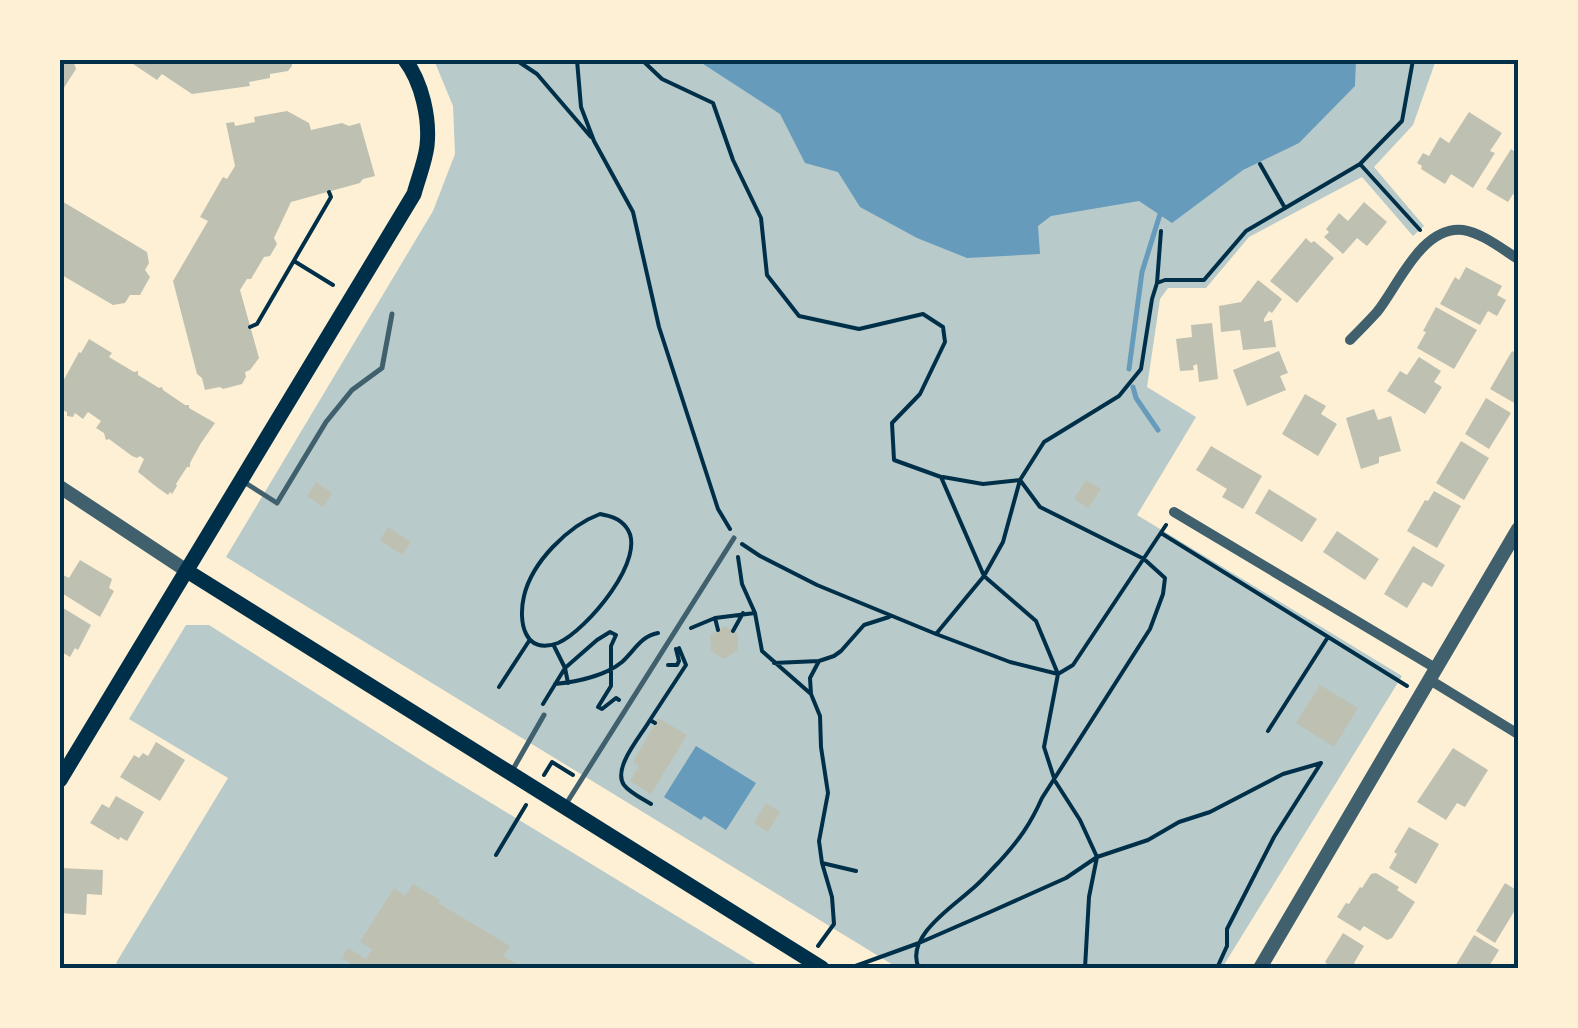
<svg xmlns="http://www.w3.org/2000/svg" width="1578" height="1028" font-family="Poppins,sans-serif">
	<rect width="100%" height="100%" fill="#fdf0d5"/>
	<path fill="#b9caca" d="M 434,60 L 1436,60 L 1413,125 L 1374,167 L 1424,226 L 1413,236 L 1362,177 L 1249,237 L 1206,288 L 1168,288 L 1160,299 L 1147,387 L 1196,417 L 1137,515 L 1402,676 L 1222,968 L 898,968 L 226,557 L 433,211 L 455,154 L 453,106 Z
		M 186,625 L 209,625 L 427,764 L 762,968 L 125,968 L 116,963 L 228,778 L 129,719 Z"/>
	<path fill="#669bbc" d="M 697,60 L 1356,60 L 1355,86 L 1299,143 L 1243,170 L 1172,223 L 1139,201 L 1051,216 L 1038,226 L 1040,254 L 967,258 L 917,238 L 860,207 L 838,172 L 805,163 L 780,114 Z
		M 696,746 L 756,783 L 726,830 L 704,816 L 701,820 L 664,797 Z"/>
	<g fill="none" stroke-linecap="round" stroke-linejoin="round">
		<path stroke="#669bbc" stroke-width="5" d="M 1129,369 L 1142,272 L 1161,211
			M 1133,387 L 1136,398 L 1158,430"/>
	</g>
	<path fill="#bec0b2" d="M 60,60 L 73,60 L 76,69 L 60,94 Z
		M 127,60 L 292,60 L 292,66 L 288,71 L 270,74 L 270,78 L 249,82 L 250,86 L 192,94 L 162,74 L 157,80 Z
		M 287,111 L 309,123 L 311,130 L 342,123 L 349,126 L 360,123 L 375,176 L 363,179 L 360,183 L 291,202 L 274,238 L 277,244 L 270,256 L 264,257 L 251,279 L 247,279 L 240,290 L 259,358 L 250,370 L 245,372 L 246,377 L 242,384 L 223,389 L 220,387 L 205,390 L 202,378 L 197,374 L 173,281 L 208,221 L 200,217 L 223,177 L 227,179 L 235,166 L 226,123 L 234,122 L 235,126 L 255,122 L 254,117 Z
		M 1469,112 L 1502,133 L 1490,151 L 1495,153 L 1473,188 L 1451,174 L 1445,184 L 1421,169 L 1422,166 L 1417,163 L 1423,153 L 1429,156 L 1440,137 L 1449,143 Z
		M 1511,149 L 1518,154 L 1518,197 L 1513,194 L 1508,202 L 1486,189 Z
		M 60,200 L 147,252 L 149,263 L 145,270 L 150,277 L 140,295 L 130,295 L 125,303 L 113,305 L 60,274 Z
		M 1364,202 L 1387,222 L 1367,246 L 1357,238 L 1343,254 L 1324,237 L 1329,232 L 1326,229 L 1339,213 L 1348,221 Z
		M 1306,238 L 1311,243 L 1314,241 L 1334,258 L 1297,303 L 1270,281 Z
		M 1466,267 L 1502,286 L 1497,295 L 1506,300 L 1497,316 L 1488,311 L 1480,325 L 1440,304 L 1455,277 L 1459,280 Z
		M 1258,280 L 1282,299 L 1272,313 L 1269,311 L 1264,319 L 1264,322 L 1272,320 L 1276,347 L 1243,350 L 1240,330 L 1221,332 L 1219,306 L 1241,302 Z
		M 1436,307 L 1477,330 L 1454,369 L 1417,348 L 1426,332 L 1423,331 Z
		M 1212,323 L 1218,379 L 1199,382 L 1197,364 L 1193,366 L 1194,370 L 1180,371 L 1176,339 L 1192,337 L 1191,325 Z
		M 89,339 L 112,353 L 109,357 L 134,372 L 138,371 L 138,375 L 159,388 L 162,387 L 163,390 L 185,405 L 189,405 L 189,408 L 215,423 L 201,443 L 190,463 L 190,467 L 187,467 L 176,484 L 177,486 L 172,494 L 170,492 L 168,495 L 158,488 L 138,472 L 144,459 L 140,456 L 137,458 L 132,456 L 109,439 L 106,440 L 104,433 L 96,428 L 101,421 L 88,412 L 83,419 L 75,413 L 73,417 L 67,416 L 67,412 L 60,409 L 61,385 L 79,352 L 81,353 Z
		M 1279,351 L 1288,373 L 1280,376 L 1286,390 L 1247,406 L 1233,370 Z
		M 1512,351 L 1518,354 L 1516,404 L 1490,389 Z
		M 1419,357 L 1441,371 L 1434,382 L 1442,387 L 1425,414 L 1387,391 L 1400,371 L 1407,375 Z
		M 1305,394 L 1326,406 L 1321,414 L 1337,424 L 1318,456 L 1282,434 Z
		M 1486,398 L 1511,413 L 1489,449 L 1465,434 Z
		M 1374,409 L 1378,420 L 1391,416 L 1401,451 L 1379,457 L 1379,463 L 1361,469 L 1346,418 Z
		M 1461,441 L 1489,458 L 1464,500 L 1436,483 Z
		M 1211,446 L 1262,476 L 1243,509 L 1222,497 L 1227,489 L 1196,470 Z
		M 1086,480 L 1101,489 L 1088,508 L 1074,499 Z
		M 316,482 L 332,493 L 323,507 L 307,496 Z
		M 1269,489 L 1317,519 L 1302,542 L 1255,513 Z
		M 1434,491 L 1461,506 L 1437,548 L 1407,531 L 1425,500 L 1428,501 Z
		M 388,527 L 411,542 L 402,555 L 380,540 Z
		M 1337,531 L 1379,559 L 1365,580 L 1323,552 Z
		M 1413,546 L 1445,565 L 1432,587 L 1423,582 L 1407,608 L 1384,594 Z
		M 80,560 L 112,579 L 109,588 L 114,591 L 100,617 L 60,592 L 60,576 L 61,574 L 69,578 Z
		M 60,606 L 91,625 L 78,650 L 75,648 L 70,657 L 60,651 Z
		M 725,626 L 738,634 L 738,650 L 724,659 L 711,651 L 710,635 Z
		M 1320,685 L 1358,708 L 1334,747 L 1296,723 Z
		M 658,718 L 687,735 L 651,794 L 630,781 L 639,766 L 633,762 Z
		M 156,742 L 185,760 L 160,801 L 120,777 L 134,755 L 139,758 L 143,753 L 148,756 Z
		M 1453,748 L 1488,770 L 1465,807 L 1457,803 L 1446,820 L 1417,802 Z
		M 116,796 L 144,812 L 127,841 L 120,837 L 119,840 L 90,823 L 102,804 L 109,808 Z
		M 766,803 L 780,812 L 768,832 L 754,823 Z
		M 1409,827 L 1439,844 L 1416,884 L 1389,868 L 1397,854 L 1394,852 Z
		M 60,868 L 103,870 L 102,895 L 87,894 L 86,915 L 60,913 Z
		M 1376,873 L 1399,887 L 1397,890 L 1415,902 L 1392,938 L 1387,940 L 1364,926 L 1360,931 L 1337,917 L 1346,903 L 1349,904 L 1360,887 L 1362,888 L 1371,874 Z
		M 1505,883 L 1518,891 L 1518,905 L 1495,943 L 1476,931 Z
		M 413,884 L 440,900 L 438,903 L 510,946 L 503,956 L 524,968 L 357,968 L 342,958 L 348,948 L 366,959 L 372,949 L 360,942 L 394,888 L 405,896 Z
		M 1343,933 L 1364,946 L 1354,963 L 1361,968 L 1325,968 L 1327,964 L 1325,962 Z
		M 1474,935 L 1499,950 L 1488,968 L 1454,968 Z"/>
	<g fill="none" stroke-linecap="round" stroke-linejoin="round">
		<path stroke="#003049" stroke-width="4" d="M 516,60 L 537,74 L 591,137
			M 577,60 L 581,107 L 594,141 L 633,212 L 659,327 L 718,509 L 730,529
			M 642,60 L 662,79 L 713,103 L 733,160 L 761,218 L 767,275 L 799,316 L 859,329 L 923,314 L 943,327 L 945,342 L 920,394 L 892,423 L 894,460 L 941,477 L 984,576 L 1036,621 L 1058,674 L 1044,747 L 1055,781 L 1080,820 L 1097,857 L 1089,897 L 1085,968
			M 1260,164 L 1285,208
			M 1360,164 L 1420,230
			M 294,261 L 333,285
			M 1157,283 L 1161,231
			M 250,327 L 257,324 L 331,197 L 329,192
			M 600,514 C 610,516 619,518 626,527 C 650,556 586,631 558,643 C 524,656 518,621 524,596 C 532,562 568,526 600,514 Z
			M 1161,533 L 1407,686
			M 742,544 L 760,556 L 817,585 L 936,634 L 984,576 L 1003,542 L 1020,480 L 1044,442 L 1119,396 L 1141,369 L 1152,299 L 1157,283 L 1165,280 L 1204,280 L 1246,231 L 1360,164 L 1402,121 L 1413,60
			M 738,557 L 742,584 L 755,613 L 762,651 L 811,694 L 820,716 L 821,747 L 828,793 L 819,841 L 822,863 L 832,897 L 834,924 L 818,946
			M 715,618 L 718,630
			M 691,628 L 715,618 L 755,613
			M 733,631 L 743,613
			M 936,634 L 1010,662 L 1058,674 L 1073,665 L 1166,525
			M 554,646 L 565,668 L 568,683
			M 774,663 L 819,661 L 834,656 L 841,651 L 864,625 L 889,617
			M 668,665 L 677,665 L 679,661 L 676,649
			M 555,684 C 576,682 605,676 622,662 C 635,650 641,636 658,633
			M 499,687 L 529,641
			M 811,694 L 810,678 L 819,661
			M 543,704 L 565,668 L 597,640 L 610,632 L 616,635 L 611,646 L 611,686 L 598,707 L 602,709 L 616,698 L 619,700
			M 650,720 C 641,736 612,768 624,785 C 630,793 643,799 651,804
			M 655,723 L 650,720 L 686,665 L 679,648
			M 1268,731 L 1328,637
			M 544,775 L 552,762 L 573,775
			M 496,855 L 526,805
			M 822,863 L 856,871
			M 850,968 L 919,943 L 990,912 L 1066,878 L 1097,857 L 1148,840 L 1179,822 L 1210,812 L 1283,774 L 1321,763 L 1274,837 L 1227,929 L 1227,946 L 1217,968
			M 919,968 C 904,938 952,907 971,890 C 981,882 990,871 999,862 C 1019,840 1030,825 1042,798 L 1150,629 L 1163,594 L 1165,578 L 1144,559 L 1040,507 L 1020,480 L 983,484 L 943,477"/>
		<path stroke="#3f606c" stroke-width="5" d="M 244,482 L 277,503 L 326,422 L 352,390 L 382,368 L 392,314
			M 512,771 L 544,715
			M 566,804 L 734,538"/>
		<path stroke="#3f606c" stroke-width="10" d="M 1350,340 C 1359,331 1368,322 1377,312 C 1398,286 1422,225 1463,230 C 1482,233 1502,249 1518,259
			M 1174,512 L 1437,669
			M 1430,680 L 1518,734"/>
		<path stroke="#3f606c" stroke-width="14" d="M 60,487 L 187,571
			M 1260,968 L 1518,529"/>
		<path stroke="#003049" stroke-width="15" d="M 187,571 L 822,968
			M 60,780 L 414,194 C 418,179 425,162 427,146 C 430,119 422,82 405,60"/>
	</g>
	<rect width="1578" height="1028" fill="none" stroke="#fdf0d5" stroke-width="125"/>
	<rect x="62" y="62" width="1454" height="904" fill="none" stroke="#003049" stroke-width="4"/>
</svg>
